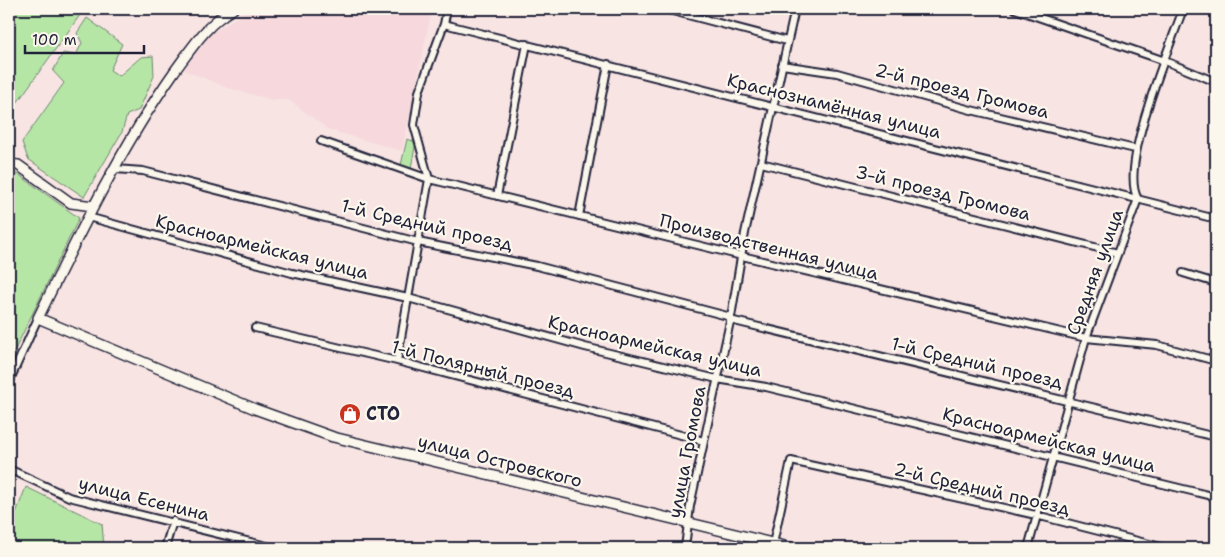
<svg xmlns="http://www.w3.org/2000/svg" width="1225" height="557" font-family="'Shantell Sans',sans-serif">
	<rect width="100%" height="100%" fill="#f8e5e3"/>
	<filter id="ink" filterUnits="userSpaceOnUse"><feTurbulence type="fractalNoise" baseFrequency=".02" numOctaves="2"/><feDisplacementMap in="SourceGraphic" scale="10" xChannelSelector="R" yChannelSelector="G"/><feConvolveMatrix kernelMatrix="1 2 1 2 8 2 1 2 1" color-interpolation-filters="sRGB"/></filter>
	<g filter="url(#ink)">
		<path fill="#f6d8dd" d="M 250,9 L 432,9 L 402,151 L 329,130 L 289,100 L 272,100 L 228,88 L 184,70 L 204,38 Z"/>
		<path fill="#b6e6a6" stroke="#6c8470" d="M 9,9 L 74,9 L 80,15 L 9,114 Z
			M 87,18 L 122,44 L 110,70 L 119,76 L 141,57 L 153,56 L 154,76 L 139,110 L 127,115 L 122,132 L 84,197 L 28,159 L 22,142 L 64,83 L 53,71 L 63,53 L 76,55 L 82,43 L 77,33 Z
			M 407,139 L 416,142 L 411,168 L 401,165 Z
			M 18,174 L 79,218 L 9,362 L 9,175 Z
			M 26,487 L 102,524 L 104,548 L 9,548 L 9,531 Z"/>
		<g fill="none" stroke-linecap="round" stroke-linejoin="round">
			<g stroke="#22223b" stroke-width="10">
				<path id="street" d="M 665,9 L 787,41
					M 1015,9 L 1165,61 L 1216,82
					M 444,24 L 1216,219
					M 782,65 L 837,73 L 971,110 L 1135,149
					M 321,141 L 429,179 L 742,256 L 1086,338 L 1157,345 L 1216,361
					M 761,163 L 1118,253
					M 115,169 L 143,171 L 418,242 L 537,266 L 731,317
					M 497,196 L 527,44
					M 579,216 L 608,64
					M 88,217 L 292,273 L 408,298 L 585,347 L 717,379 L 766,387 L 1216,497
					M 1183,273 L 1216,283
					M 730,320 L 1216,437
					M 255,328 L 397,361 L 704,441
					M 397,361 L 429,179 L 414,125 L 419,92 L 444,24 L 447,9
					M 9,382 L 38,318
					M 9,469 L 69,497 L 275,548
					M 773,544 L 791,461 L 1036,515 L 1165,548
					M 165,548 L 173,521
					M 685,548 L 690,506 L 731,317 L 745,233 L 795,9
					M 1028,548 L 1086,338 L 1138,199 C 1118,167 1170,47 1183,9"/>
			</g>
			<g stroke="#22223b" stroke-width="12">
				<path id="secondary" d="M 233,9 C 207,23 191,49 174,72 C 120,149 79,234 38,318 L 255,409 L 333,437 L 793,548
					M 9,164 L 18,165 L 71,203 L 93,206"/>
			</g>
			<use href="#street" stroke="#fbf7ec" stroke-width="6"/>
			<use href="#secondary" stroke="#fbf7ec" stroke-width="9"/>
		</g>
	</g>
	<defs>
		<g id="shop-disc" transform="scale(1.125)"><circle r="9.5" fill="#c8321e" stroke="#fbf7ec"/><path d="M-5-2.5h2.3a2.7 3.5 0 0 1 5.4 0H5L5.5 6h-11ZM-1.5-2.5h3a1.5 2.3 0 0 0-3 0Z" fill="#fff"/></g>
	</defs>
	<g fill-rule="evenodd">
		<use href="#shop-disc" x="350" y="414"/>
	</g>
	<g text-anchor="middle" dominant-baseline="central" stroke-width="4.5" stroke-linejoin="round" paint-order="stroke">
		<g font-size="18" fill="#22223b" stroke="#fbf7ec">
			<text transform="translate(962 91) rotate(14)">2-й проезд Громова</text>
			<text transform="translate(834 106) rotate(14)">Краснознамённая улица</text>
			<text transform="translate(943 193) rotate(14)">3-й проезд Громова</text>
			<text transform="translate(427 225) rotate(13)">1-й Средний проезд</text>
			<text transform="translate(262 247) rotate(14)">Красноармейская улица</text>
			<text transform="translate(769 247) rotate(14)">Производственная улица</text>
			<text transform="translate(1095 272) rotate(-70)">Средняя улица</text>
			<text transform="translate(655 346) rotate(13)">Красноармейская улица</text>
			<text transform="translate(977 363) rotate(13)">1-й Средний проезд</text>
			<text transform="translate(483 369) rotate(14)">1-й Полярный проезд</text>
			<text transform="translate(1049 440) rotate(14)">Красноармейская улица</text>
			<text transform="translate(687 452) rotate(-79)">улица Громова</text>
			<text transform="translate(500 461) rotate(14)">улица Островского</text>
			<text transform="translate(982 489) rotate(13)">2-й Средний проезд</text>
			<text transform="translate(144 499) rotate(14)">улица Есенина</text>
		</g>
		<g font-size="18" font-weight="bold" fill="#22223b" stroke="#fbf7ec" text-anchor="start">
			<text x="366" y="414">СТО</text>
		</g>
	</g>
	<rect width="1225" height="557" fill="none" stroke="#fbf7ec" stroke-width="30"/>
	<rect x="15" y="15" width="1195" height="527" fill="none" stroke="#22223b" stroke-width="2" filter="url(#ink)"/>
	<path d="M25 45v8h119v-8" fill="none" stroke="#22223b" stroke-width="2.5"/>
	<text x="32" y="45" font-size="15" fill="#22223b" stroke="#fbf7ec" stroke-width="4" paint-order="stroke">100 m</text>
</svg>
